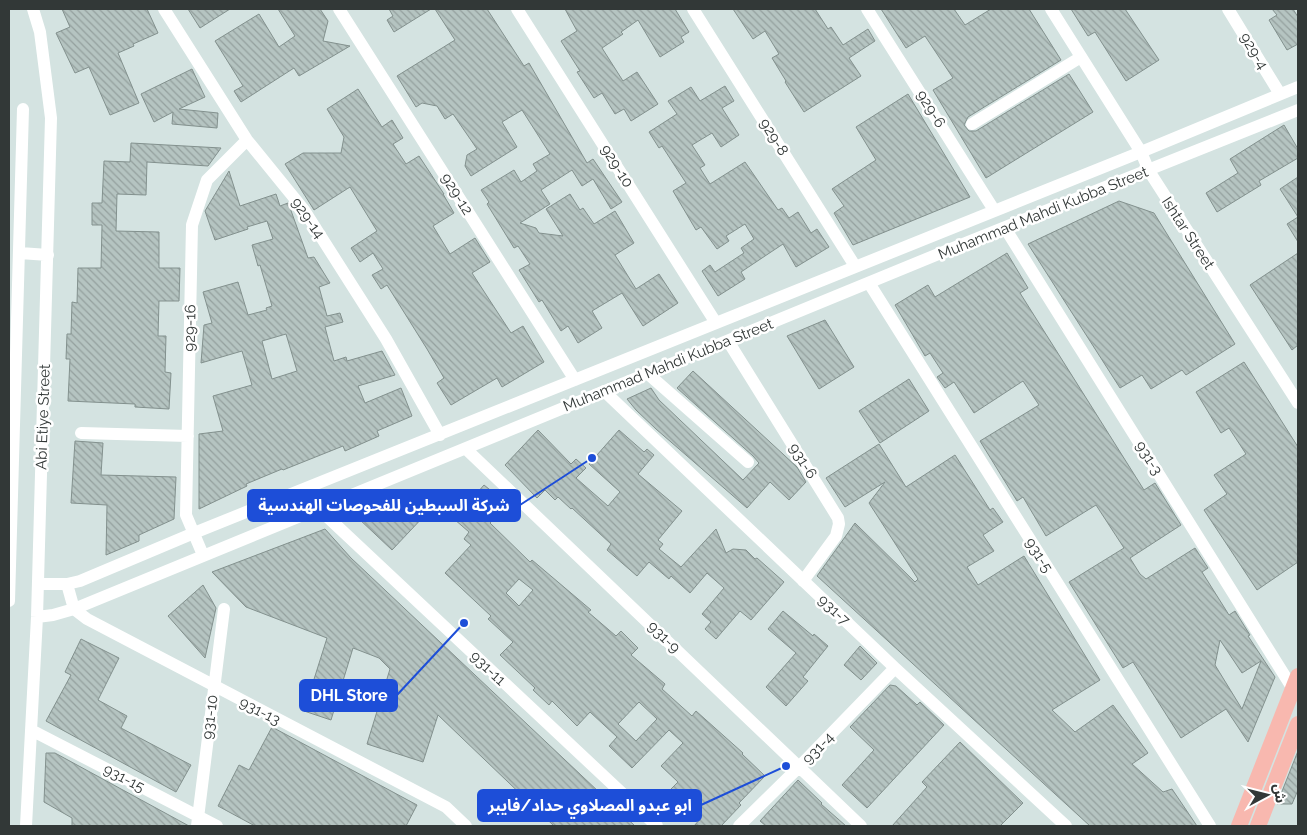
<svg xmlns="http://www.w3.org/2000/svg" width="1307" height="835" font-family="Raleway,'Noto Sans Arabic',sans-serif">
	<defs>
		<pattern id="building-back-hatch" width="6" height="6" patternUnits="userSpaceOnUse" patternTransform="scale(1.25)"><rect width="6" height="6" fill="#b5c4c1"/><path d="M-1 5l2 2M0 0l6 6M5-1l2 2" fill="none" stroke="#94a09e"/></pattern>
	</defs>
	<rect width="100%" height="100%" fill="#d4e3e1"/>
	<path fill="url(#building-back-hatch)" stroke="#83918e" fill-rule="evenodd" d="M 62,9 L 147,9 L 158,33 L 133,44 L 134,46 L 118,53 L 139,103 L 110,115 L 89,67 L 75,73 L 56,33 L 70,27 Z
		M 188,9 L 230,9 L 200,28 Z
		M 278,9 L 320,9 L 328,21 L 323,41 L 350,46 L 299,76 L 294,68 L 241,102 L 234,91 L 243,86 L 215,41 L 259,14 L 279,47 L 295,36 Z
		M 389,9 L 431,9 L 394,32 L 387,20 L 393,16 Z
		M 435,9 L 487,9 L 524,66 L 529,63 L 587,163 L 593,159 L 622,202 L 611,209 L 593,179 L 582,186 L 572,170 L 541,190 L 550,204 L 520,223 L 536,228 L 539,233 L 563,236 L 546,209 L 570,194 L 580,210 L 583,208 L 594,224 L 615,211 L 634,243 L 615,255 L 636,289 L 659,274 L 678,303 L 643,326 L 622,293 L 592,311 L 602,328 L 578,343 L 568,326 L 561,331 L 542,300 L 539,302 L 519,270 L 530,264 L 518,246 L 514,248 L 487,204 L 489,202 L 481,190 L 514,170 L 521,182 L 537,171 L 533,164 L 550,154 L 522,110 L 502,122 L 517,147 L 471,176 L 465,166 L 467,155 L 477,149 L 453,114 L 445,119 L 437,106 L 422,103 L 416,107 L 397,76 L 455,40 Z
		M 565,9 L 675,9 L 689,32 L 681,37 L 684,42 L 660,57 L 638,20 L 621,32 L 623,34 L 602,48 L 623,81 L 637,72 L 658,104 L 631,121 L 624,109 L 615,114 L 602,93 L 594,98 L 577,72 L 580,71 L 561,41 L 577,31 Z
		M 733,9 L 815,9 L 828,29 L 831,27 L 843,45 L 868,29 L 875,41 L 849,58 L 861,76 L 804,112 L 785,82 L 786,81 L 772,58 L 779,54 L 765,31 L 753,39 Z
		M 881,9 L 954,9 L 965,25 L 991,9 L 1029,9 L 1061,60 L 968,117 L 964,125 L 969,131 L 976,131 L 1069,74 L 1093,112 L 986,178 L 933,90 L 953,78 L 925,36 L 906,48 Z
		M 1071,9 L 1125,9 L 1159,60 L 1126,81 L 1095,32 L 1088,36 Z
		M 1272,9 L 1293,9 L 1298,17 L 1298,44 L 1287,50 L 1269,20 L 1277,15 Z
		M 192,69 L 205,97 L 179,109 L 218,113 L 217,128 L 172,124 L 173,112 L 154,122 L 141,94 Z
		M 725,86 L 734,101 L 722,108 L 739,135 L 721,147 L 712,133 L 692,145 L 705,165 L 700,168 L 710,184 L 745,162 L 778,210 L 782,208 L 789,218 L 798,212 L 811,233 L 817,229 L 829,247 L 796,267 L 783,244 L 741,272 L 745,279 L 718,296 L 702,271 L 710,265 L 715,272 L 744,253 L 741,248 L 754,239 L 745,224 L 726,236 L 729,241 L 717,249 L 701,227 L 696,230 L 673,191 L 686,183 L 662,146 L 659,148 L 649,132 L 677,114 L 668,101 L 691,87 L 700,101 Z
		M 358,89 L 382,127 L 392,120 L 403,138 L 393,144 L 406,164 L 419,156 L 444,194 L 443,194 L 454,213 L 433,226 L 450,254 L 475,238 L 490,262 L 472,273 L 511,333 L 523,326 L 544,362 L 502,387 L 497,378 L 451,405 L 437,383 L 444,378 L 427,349 L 387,285 L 381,289 L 372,275 L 383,269 L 373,253 L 360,262 L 351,248 L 377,231 L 350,187 L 314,210 L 285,164 L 303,153 L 341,153 L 344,137 L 327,109 Z
		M 908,94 L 970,197 L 853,245 L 834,213 L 844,206 L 832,189 L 876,160 L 856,127 Z
		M 1284,125 L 1298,149 L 1298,158 L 1259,181 L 1261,185 L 1217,212 L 1206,193 L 1238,173 L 1230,159 Z
		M 131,143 L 221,148 L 208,166 L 147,162 L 146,195 L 117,194 L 116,231 L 159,232 L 159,268 L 180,268 L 179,301 L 159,301 L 158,336 L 166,336 L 165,372 L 171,373 L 169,409 L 135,407 L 135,404 L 68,401 L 70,359 L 66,359 L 67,334 L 71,334 L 72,302 L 77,303 L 78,268 L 101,268 L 102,225 L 92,225 L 92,203 L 102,203 L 104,161 L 130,162 Z
		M 229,171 L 240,206 L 276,194 L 280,206 L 288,203 L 289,205 L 308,258 L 314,257 L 330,283 L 319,287 L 327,316 L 340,313 L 343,322 L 325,327 L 334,361 L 346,357 L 347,361 L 382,351 L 395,375 L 358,386 L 365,403 L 401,388 L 412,416 L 377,431 L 379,436 L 345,451 L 343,446 L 283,470 L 282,469 L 246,484 L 247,486 L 199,509 L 199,434 L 223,431 L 213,396 L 252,385 L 242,351 L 201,363 L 204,325 L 212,323 L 203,292 L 238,282 L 248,315 L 267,310 L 266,308 L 272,306 L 260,265 L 258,266 L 252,245 L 273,239 L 267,221 L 247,227 L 248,229 L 215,240 L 205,211 ZM 286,334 L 297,371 L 272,379 L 262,341 Z
		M 1298,177 L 1298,242 L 1287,224 L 1298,217 L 1280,189 Z
		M 1119,201 L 1154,213 L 1235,344 L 1186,375 L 1182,370 L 1151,389 L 1142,375 L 1120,388 L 1028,244 Z
		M 1007,253 L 1028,288 L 1020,293 L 1144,490 L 1155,483 L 1181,525 L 1130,558 L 1140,574 L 1146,579 L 1195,548 L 1208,568 L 1202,572 L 1229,615 L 1235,611 L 1250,635 L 1248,636 L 1275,677 L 1248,742 L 1226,709 L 1181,738 L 1133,662 L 1123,668 L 1069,582 L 1124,548 L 1096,505 L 1046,536 L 1023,497 L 1017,501 L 980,441 L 1039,405 L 1023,381 L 974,413 L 954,382 L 945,388 L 937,377 L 943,373 L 930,353 L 925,356 L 895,305 L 928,285 L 935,297 ZM 1220,640 L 1242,673 L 1261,661 L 1242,709 L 1215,665 Z
		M 1298,253 L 1298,345 L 1292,350 L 1250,285 Z
		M 825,320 L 854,367 L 819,389 L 787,336 Z
		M 1244,362 L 1298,447 L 1298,562 L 1257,590 L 1204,510 L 1227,494 L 1214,475 L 1246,454 L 1229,428 L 1221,433 L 1196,392 Z
		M 693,371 L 797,467 L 806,482 L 789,500 L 770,482 L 747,508 L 656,429 L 636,410 L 627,399 L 651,388 L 659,400 L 743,480 L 759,463 L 753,456 L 677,388 Z
		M 909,379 L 929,411 L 880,443 L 859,411 Z
		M 538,430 L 571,464 L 576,459 L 586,468 L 576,478 L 608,506 L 620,492 L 589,464 L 619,430 L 644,452 L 647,449 L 654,455 L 638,474 L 682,511 L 658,540 L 663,544 L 659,549 L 681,567 L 716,529 L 726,553 L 733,549 L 746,550 L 755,559 L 757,558 L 784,582 L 751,620 L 740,611 L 716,639 L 705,629 L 711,622 L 702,614 L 724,588 L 707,573 L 690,593 L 671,576 L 669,579 L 649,562 L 637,576 L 607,550 L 611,544 L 572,508 L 571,509 L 558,497 L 555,500 L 545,490 L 537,498 L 505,465 Z
		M 75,441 L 103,443 L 101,475 L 176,477 L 174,519 L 139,535 L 139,541 L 106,555 L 107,505 L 71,503 Z
		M 879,444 L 906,487 L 955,455 L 990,510 L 993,508 L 1003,522 L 983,535 L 994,551 L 967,567 L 978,585 L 1024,556 L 1100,680 L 1052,710 L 1075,732 L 1113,705 L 1148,753 L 1132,764 L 1163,792 L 1172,789 L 1197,826 L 1090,826 L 817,576 L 855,523 L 915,582 L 918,579 L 869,503 L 885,482 L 845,507 L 826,478 Z
		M 484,485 L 499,497 L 493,504 L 501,511 L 490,523 L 530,562 L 532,560 L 591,610 L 588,612 L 616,636 L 621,631 L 638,648 L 631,655 L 665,684 L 662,689 L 692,716 L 696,711 L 743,753 L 742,754 L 765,776 L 739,803 L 741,805 L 721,826 L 694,826 L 701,818 L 670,790 L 678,782 L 661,766 L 683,743 L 669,730 L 632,768 L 609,746 L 617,737 L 590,712 L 577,726 L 552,701 L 549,705 L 533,690 L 535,688 L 500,655 L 513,642 L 488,619 L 491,616 L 445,573 L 471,545 L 464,539 L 469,532 L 454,519 ZM 519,579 L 533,590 L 519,606 L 506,593 ZM 639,702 L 657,719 L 636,741 L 618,724 Z
		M 403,492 L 426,514 L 392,550 L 358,518 Z
		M 325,529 L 351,558 L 635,826 L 554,826 L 438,715 L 423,762 L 367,744 L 390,669 L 379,658 L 353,648 L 331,720 L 304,711 L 327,638 L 246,607 L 212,572 Z
		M 203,585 L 216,608 L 205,658 L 168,616 Z
		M 783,611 L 813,636 L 814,634 L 828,646 L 803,677 L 808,681 L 786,706 L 766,687 L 796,653 L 768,629 Z
		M 81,639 L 119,658 L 98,700 L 127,716 L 121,728 L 191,765 L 176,792 L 46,721 L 71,675 L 65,672 Z
		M 860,646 L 877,663 L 861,680 L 844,665 Z
		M 890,685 L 896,686 L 917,705 L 920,702 L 944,725 L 867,808 L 842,785 L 874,750 L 850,727 Z
		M 272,727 L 417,805 L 406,826 L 255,826 L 218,806 L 239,765 L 249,770 Z
		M 960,742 L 1023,803 L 1000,826 L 892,826 L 927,787 L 922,782 Z
		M 1298,751 L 1298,790 L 1292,804 L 1277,804 Z
		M 46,753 L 55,753 L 189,826 L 72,826 L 72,818 L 44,802 Z
		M 798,780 L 822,803 L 821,804 L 846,826 L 766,826 L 760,821 Z"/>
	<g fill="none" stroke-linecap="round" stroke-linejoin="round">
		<path stroke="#fff" stroke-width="12" d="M 164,9 L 247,140 L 304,210 L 386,339 L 440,435
			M 339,9 L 575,380
			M 517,9 L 716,323
			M 693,9 L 855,266
			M 867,9 L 994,210
			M 1051,9 L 1141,152 L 1149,171 L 1298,403
			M 1228,9 L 1280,94
			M 972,124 L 1081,57
			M 1005,228 L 1293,689
			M 20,253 L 48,255
			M 869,283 L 1210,826
			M 728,341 L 838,518 L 839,524 L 836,536 L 803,581
			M 647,373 L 748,462
			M 604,391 L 895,668 L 1066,826
			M 81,433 L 188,436
			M 466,449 L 861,826
			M 319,509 L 657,826
			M 203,555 L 186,515 L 192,225 L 207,180 L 247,140
			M 38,584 L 67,584 L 80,581 L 194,533 L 1141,152 L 1298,87
			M 67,584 L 74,609 L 87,619 L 446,807 L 466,826
			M 9,601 L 23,109
			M 37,617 L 53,615 L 74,609 L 953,248 L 1298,110
			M 31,730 L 217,826
			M 26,826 L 37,617 L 51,118 L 40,32 L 33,9
			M 197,826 L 224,609
			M 739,826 L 799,767 L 895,668"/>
		<path stroke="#f8b8af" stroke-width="16" d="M 1239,826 L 1298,676
			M 1258,826 L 1298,724"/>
	</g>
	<g text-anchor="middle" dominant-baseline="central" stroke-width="5" stroke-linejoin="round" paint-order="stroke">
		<g font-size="15" fill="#323837" stroke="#fff">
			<text transform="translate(1254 51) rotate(59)">929-4</text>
			<text transform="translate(931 109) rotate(58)">929-6</text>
			<text transform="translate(774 137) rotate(58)">929-8</text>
			<text transform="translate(617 166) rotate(58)">929-10</text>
			<text transform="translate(457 194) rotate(58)">929-12</text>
			<text transform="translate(1043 213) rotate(-22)">Muhammad Mahdi Kubba Street</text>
			<text transform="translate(308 218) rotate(55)">929-14</text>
			<text transform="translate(1188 233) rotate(57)">Ishtar Street</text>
			<text transform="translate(190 328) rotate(-89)">929-16</text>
			<text transform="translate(668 365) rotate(-22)">Muhammad Mahdi Kubba Street</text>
			<text transform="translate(43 417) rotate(-88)">Abi Etiye Street</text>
			<text transform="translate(1149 458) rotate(58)">931-3</text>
			<text transform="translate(803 461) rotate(58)">931-6</text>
			<text transform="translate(1039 555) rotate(58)">931-5</text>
			<text transform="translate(834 610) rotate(43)">931-7</text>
			<text transform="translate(664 637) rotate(44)">931-9</text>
			<text transform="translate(488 668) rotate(43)">931-11</text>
			<text transform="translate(260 711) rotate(27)">931-13</text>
			<text transform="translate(210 717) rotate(-83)">931-10</text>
			<text transform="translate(818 748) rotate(-46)">931-4</text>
			<text transform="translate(124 778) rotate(27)">931-15</text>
		</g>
	</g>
	<path fill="none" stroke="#1d4ed8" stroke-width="2" d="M592 458L520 505M464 623L397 695M786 766L701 805"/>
	<g fill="#1d4ed8" stroke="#fff" stroke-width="2">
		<circle cx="592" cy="458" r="5"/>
		<circle cx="464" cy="623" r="5"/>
		<circle cx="786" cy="766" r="5"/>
	</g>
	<g fill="#1d4ed8" stroke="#1d4ed8" stroke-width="2">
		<rect x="248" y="490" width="272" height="31" rx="5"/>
		<rect x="300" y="680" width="97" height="31" rx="5"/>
		<rect x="478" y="790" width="223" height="31" rx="5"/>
	</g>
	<g font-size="16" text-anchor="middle" font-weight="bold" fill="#fff">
		<text x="384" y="511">شركة السبطين للفحوصات الهندسية</text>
		<text x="349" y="701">DHL Store</text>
		<text x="590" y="811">ابو عبدو المصلاوي حداد/فايبر</text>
	</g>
	<rect width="1307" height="835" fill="none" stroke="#323837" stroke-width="20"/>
	<g transform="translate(1267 795) rotate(83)" stroke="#ffffff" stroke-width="4" paint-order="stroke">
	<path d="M0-4L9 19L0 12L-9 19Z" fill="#323837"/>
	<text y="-8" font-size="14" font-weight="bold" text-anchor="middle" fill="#323837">ش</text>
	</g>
</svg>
